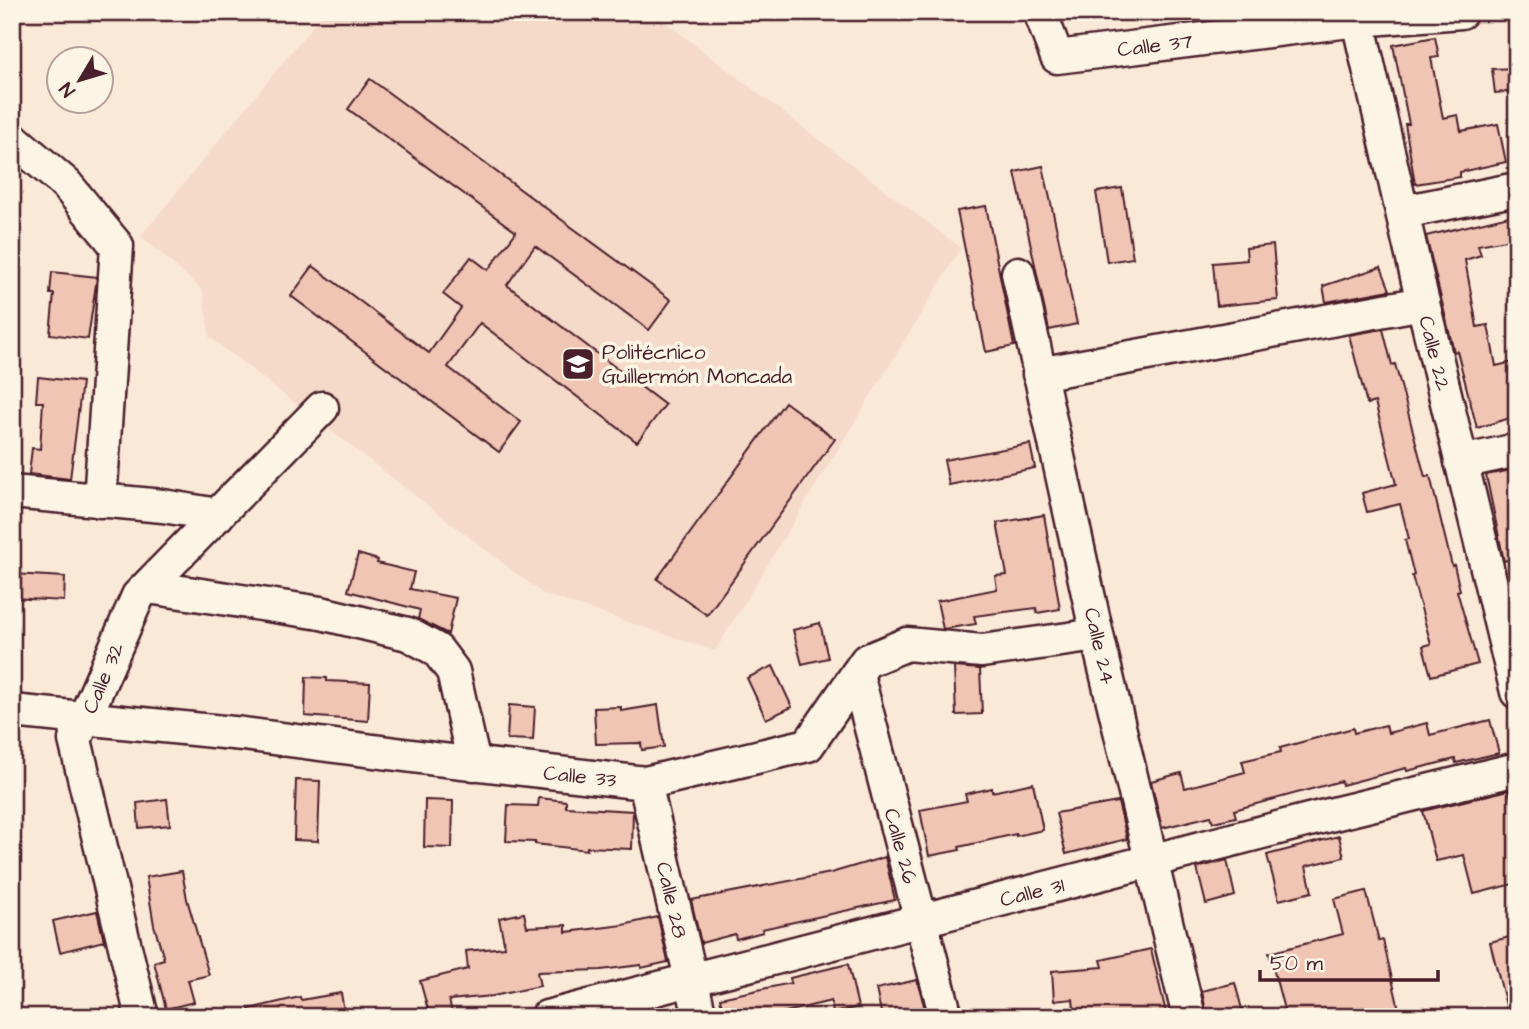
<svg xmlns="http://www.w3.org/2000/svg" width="1529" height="1029" viewBox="0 0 1529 1029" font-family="'Architects Daughter',sans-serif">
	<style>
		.built { fill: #f5daca }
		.building { fill: #f1c5b3; stroke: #4a1f2b; stroke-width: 2 }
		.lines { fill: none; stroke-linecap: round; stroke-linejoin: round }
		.minor-casing { stroke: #4a1f2b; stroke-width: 37 }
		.minor { stroke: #fcf5e5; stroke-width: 32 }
		.labels { text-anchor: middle; stroke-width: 7; stroke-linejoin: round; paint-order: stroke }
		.street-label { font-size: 21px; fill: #4a1f2b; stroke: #fcf5e5 }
		.poi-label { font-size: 21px; fill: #4a1f2b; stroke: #fcf5e5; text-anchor: start }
	</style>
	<rect width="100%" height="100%" fill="#fbe9d8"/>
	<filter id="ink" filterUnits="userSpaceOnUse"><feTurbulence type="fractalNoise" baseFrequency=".0143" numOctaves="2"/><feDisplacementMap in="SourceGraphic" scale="14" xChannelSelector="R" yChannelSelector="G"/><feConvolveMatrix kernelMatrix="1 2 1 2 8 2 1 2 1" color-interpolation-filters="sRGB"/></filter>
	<g filter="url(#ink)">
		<polygon class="built" points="324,12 652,12 961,248 715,651 543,594 209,337 203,291 141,236"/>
		<g class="building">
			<polygon points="1435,37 1439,57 1431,58 1443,118 1458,115 1461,131 1498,124 1506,162 1460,172 1460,177 1415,184 1405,124 1409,124 1393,45"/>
			<polygon points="1517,68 1517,91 1495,93 1492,69"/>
			<polygon points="370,79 671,300 649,330 535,246 507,285 665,405 637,442 480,323 448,367 521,422 499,452 291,296 313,266 429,353 461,308 443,294 471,257 488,270 516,232 348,109"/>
			<polygon points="1043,166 1077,324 1049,330 1015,172"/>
			<polygon points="1122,188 1133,258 1107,262 1096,192"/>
			<polygon points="986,206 1014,346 986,352 957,211"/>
			<polygon points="1517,214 1517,238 1478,245 1481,255 1465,260 1477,327 1488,325 1496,366 1517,361 1517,416 1477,428 1457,351 1454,352 1426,236"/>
			<polygon points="1273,245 1278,300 1217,306 1213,263 1247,260 1246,248"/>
			<polygon points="1381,267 1390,290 1326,302 1323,286"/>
			<polygon points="52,272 97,277 88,339 50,334 54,294 50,294"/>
			<polygon points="1383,329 1392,365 1395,364 1404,397 1425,477 1430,476 1452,566 1454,565 1460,590 1457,591 1478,664 1431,676 1423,646 1431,644 1412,576 1414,575 1405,540 1409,539 1400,504 1367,512 1362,493 1396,484 1375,402 1367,404 1349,335"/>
			<polygon points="38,377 82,382 70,479 29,474 32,448 40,449 43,402 36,402"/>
			<polygon points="785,402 835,439 707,615 657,579"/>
			<polygon points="1030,444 1035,468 949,485 944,460"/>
			<polygon points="1517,469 1517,557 1504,561 1486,475"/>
			<polygon points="1044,515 1060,609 1037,613 1036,608 974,616 976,624 943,629 937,601 997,589 995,576 1007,575 997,523"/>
			<polygon points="358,554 378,560 377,563 414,572 410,589 456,598 448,634 418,619 420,610 348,591"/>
			<polygon points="12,574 65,577 64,601 12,598"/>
			<polygon points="820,623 828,658 802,664 793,630"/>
			<polygon points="773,666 792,707 766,719 747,678"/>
			<polygon points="954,667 980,669 982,714 956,715"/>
			<polygon points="306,677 327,678 327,681 370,683 368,721 305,716"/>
			<polygon points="509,705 535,707 533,740 507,739"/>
			<polygon points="658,705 664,747 642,750 641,743 596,744 594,708 621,707 621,711"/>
			<polygon points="1490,720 1499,753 1456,763 1455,759 1407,771 1406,768 1342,785 1341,781 1234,810 1236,817 1213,822 1211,816 1162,828 1151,781 1181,773 1185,788 1245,772 1242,761 1281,752 1280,748 1353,728 1354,733 1386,725 1388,733 1427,723 1430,735"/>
			<polygon points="296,780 320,781 318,841 294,840"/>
			<polygon points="1033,783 1043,830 1016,836 1016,834 959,847 960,850 929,856 920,810 967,801 965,794 992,788 992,792"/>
			<polygon points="1509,790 1517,821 1517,883 1474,894 1464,855 1436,861 1423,811"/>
			<polygon points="539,798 566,801 566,807 633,811 632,849 587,847 587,850 535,844 535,842 506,841 508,805 538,806"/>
			<polygon points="167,799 170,825 139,828 137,803"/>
			<polygon points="425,800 453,801 452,848 424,847"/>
			<polygon points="1118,802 1127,839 1066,854 1056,813"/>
			<polygon points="1339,836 1344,857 1306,866 1312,892 1279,900 1267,855"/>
			<polygon points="885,857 895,900 762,929 763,932 736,939 735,934 701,943 691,900 831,873"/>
			<polygon points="1227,860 1235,896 1206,904 1197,868"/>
			<polygon points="182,871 187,899 209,975 188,980 194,1002 166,1009 154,962 164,959 154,925 146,877"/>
			<polygon points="1366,891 1379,941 1383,940 1399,1009 1370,1017 1286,1017 1269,953 1343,934 1334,899"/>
			<polygon points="97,911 104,941 60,952 53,921"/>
			<polygon points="524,913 527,927 566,925 566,932 623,925 658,917 668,962 641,968 641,965 601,970 537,972 540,986 493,996 449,1000 453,1017 430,1017 420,981 468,969 466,951 505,947 499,918"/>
			<polygon points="1517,935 1517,1017 1509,1017 1490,942"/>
			<polygon points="1151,949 1167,1017 1075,1017 1073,999 1054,1001 1052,971 1103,967 1101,960"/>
			<polygon points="848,964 858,1007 833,1013 831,1001 765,1017 724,1017 720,998 791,983 790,978"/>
			<polygon points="917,980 925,1009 882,1017 876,989"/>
			<polygon points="1235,983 1244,1017 1207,1017 1202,991"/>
			<polygon points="341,993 345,1017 250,1017 249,1009 300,997 301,1000"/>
		</g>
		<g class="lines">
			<defs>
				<g id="minor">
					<polyline points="1040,12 1057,57 1358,20 1461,12"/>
					<polyline points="1356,12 1423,303 1517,692"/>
					<polyline points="12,138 66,184 117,246 100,501"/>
					<polyline points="1403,212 1517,189"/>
					<polyline points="1018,273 1097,635 1189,1017"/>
					<polyline points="1039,374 1423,303"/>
					<polyline points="1461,462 1517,450"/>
					<polyline points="12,492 163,506 218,515"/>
					<polyline points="148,587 321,613 408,634 437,650 453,671 474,764"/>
					<polyline points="857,674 946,1017"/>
					<polyline points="12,711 243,734 435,759 645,783 808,745 866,661 907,644 982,651 1097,635"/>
					<polyline points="645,783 700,1017"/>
					<polyline points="142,1017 75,740 138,596 322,408"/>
					<polyline points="547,1017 1309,820 1517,769"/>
				</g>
			</defs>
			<use href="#minor" class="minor-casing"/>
			<use href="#minor" class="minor"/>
		</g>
	</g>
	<defs>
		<symbol id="school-square" viewBox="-11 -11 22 22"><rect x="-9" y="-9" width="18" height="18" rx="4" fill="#4a1f2b" stroke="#fcf5e5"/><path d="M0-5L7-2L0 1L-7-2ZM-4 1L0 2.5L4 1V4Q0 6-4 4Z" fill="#fff"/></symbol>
	</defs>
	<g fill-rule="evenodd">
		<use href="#school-square" x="559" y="345" width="38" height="38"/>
	</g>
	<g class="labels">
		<g class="street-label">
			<text transform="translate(1155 45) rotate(-7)" y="7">Calle 37</text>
			<text transform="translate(1435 353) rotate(76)" y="7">Calle 22</text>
			<text transform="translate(1100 646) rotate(77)" y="7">Calle 24</text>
			<text transform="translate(103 678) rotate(-67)" y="7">Calle 32</text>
			<text transform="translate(580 776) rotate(6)" y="7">Calle 33</text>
			<text transform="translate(901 846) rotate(75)" y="7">Calle 26</text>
			<text transform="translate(1032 892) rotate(-14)" y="7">Calle 31</text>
			<text transform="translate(672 900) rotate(77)" y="7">Calle 28</text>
		</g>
		<g class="poi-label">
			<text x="602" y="359">Politécnico<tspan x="602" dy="24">Guillermón Moncada</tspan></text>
		</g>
	</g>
	<rect width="1529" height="1029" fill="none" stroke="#fcf5e5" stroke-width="42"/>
	<rect x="21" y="21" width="1487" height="987" fill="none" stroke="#4a1f2b" stroke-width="2.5" filter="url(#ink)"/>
	<g transform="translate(80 80) rotate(232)"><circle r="33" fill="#fcf5e5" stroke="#b59f9b" stroke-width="2"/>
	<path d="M0-5L12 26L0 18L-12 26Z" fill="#4a1f2b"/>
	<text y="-10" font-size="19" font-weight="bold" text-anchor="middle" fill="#4a1f2b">N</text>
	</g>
	<path d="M1260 970v10h178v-10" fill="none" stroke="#4a1f2b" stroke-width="3.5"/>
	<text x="1270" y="970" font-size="21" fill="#4a1f2b" stroke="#fcf5e5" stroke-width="5" paint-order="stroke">50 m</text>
</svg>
